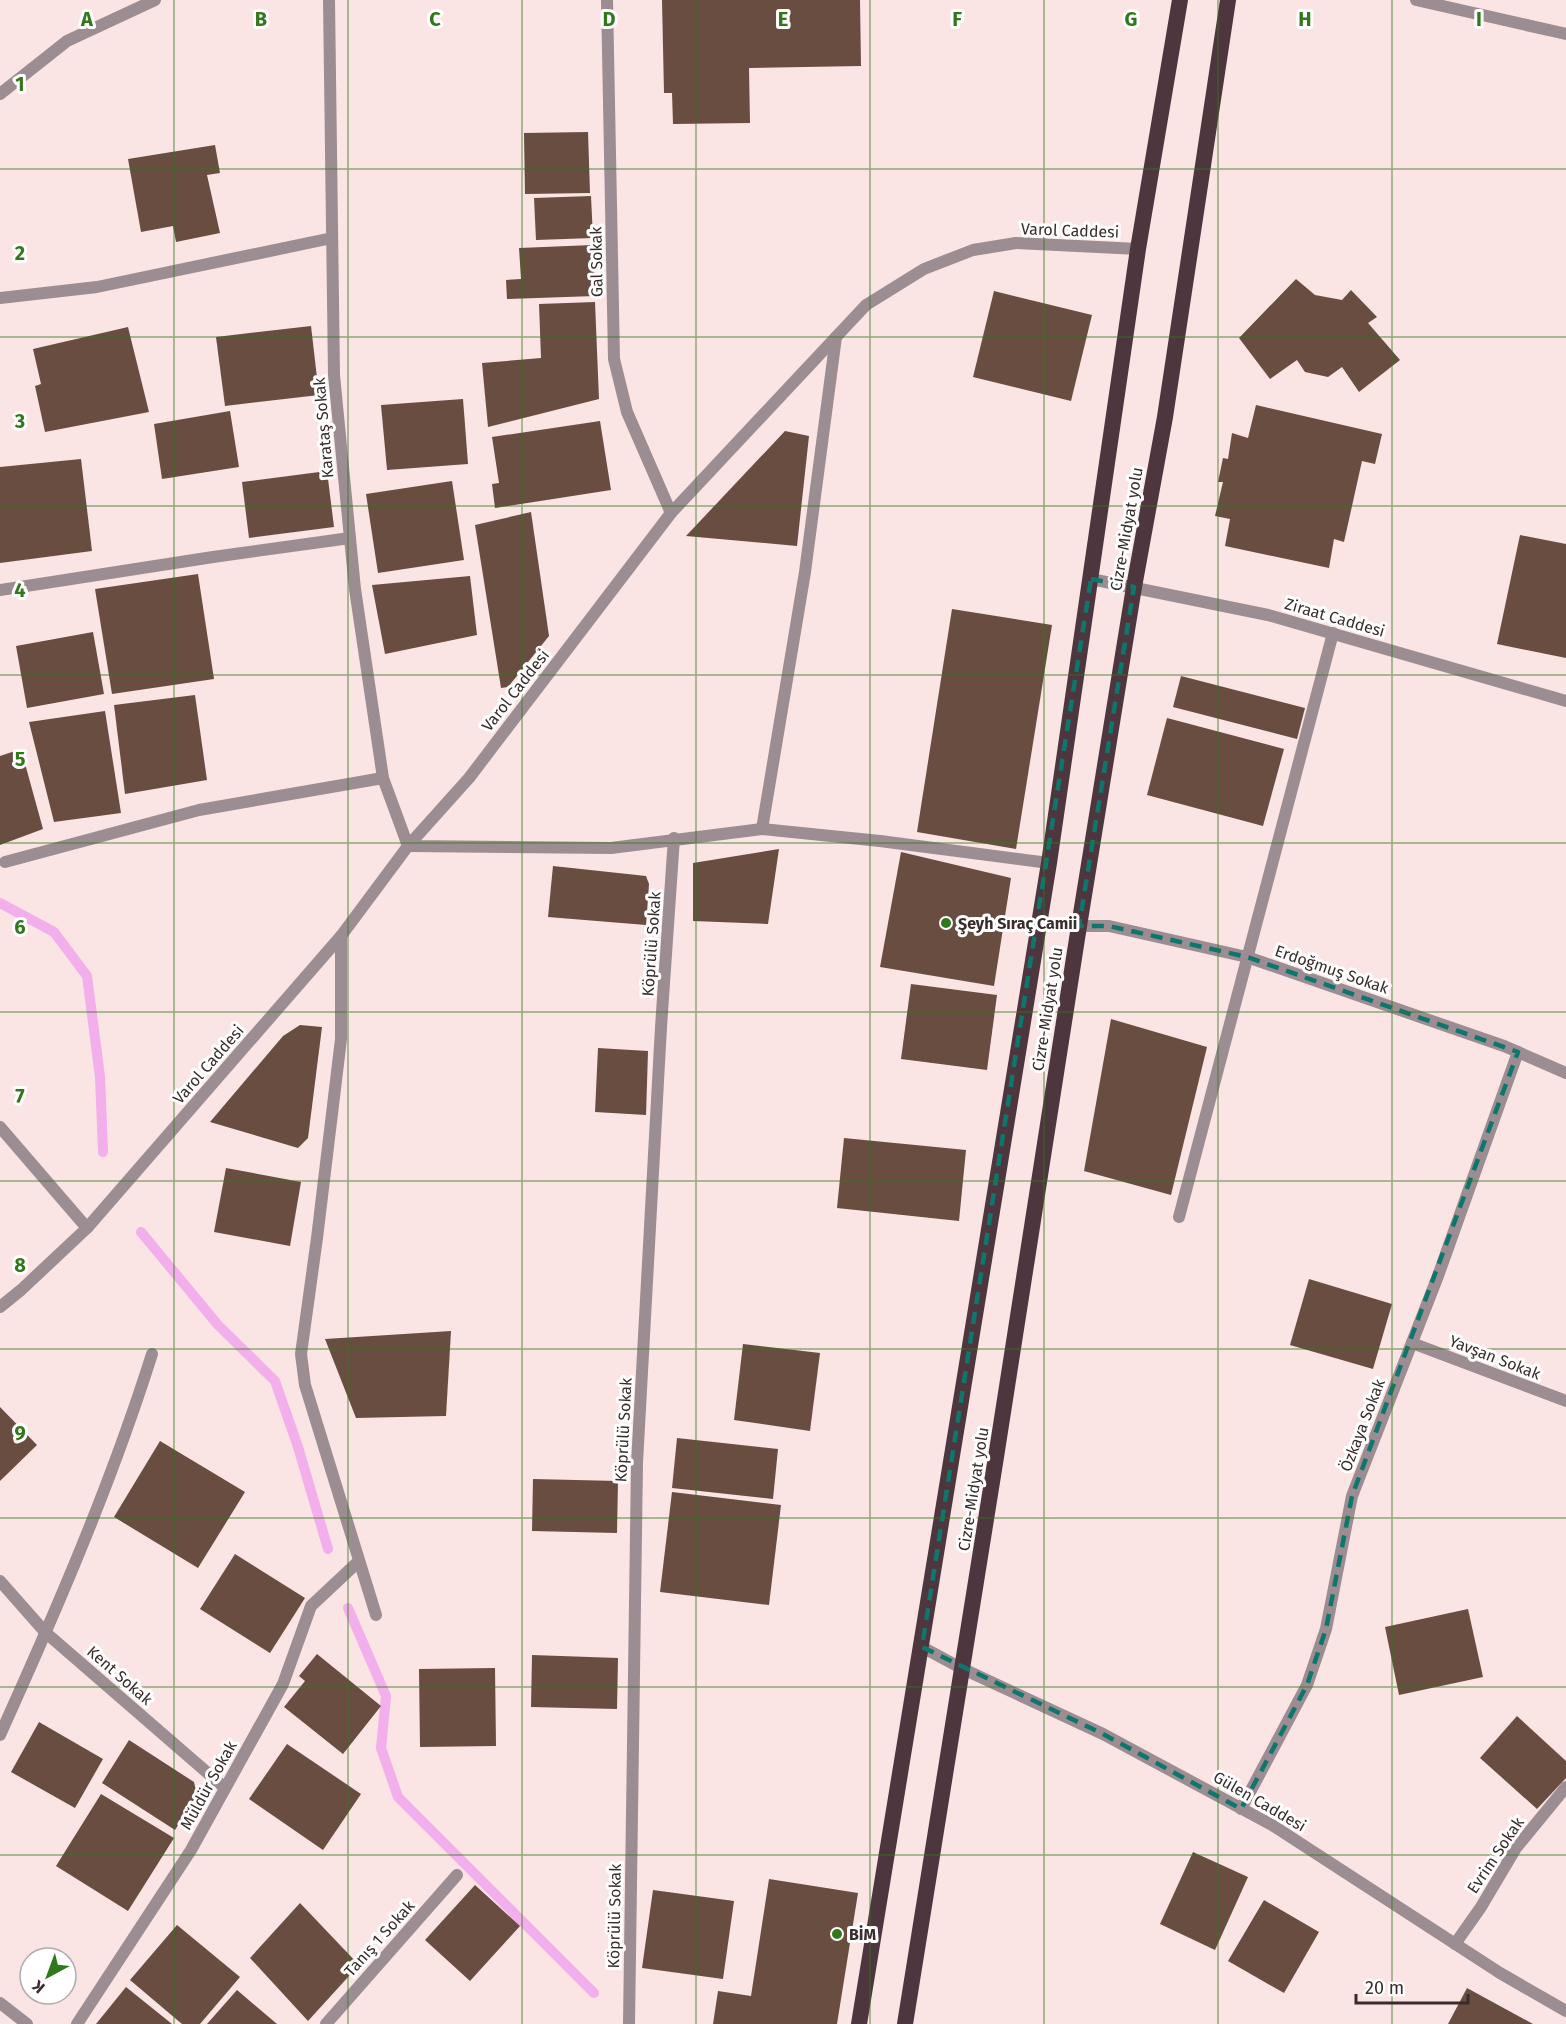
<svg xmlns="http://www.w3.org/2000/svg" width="1566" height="2024" viewBox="0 0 1566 2024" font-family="'Fira Sans',sans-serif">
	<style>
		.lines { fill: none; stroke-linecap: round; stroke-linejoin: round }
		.stream { stroke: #f3aeec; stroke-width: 10 }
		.building { fill: #694d41 }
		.minor { stroke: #9c8d92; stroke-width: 12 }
		.tertiary { stroke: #9c8d92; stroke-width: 12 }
		.trunk { stroke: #4e363f; stroke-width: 16 }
		.marked { fill: none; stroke: #0f766e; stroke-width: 4.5; stroke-dasharray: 12 8; stroke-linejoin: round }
		.grid { fill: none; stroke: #31781c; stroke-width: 1.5; stroke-opacity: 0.55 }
		.poi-dot { fill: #31781c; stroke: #fff; stroke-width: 2 }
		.labels { text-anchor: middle; stroke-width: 6; stroke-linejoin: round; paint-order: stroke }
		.street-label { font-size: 16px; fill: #3a2c2c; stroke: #fff }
		.poi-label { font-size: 16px; font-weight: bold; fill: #3a2c2c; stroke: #fff; text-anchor: start }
		.grid-label { font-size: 20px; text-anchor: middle; font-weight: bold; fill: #31781c; stroke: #fff; stroke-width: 6; stroke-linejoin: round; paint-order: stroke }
	</style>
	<rect width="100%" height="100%" fill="#fbe4e4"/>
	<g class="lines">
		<g class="stream">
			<polyline points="0,903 54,932 87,976 100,1077 103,1152"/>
			<polyline points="141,1232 218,1325 275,1381 298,1447 328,1549"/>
			<polyline points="348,1608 386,1696 381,1748 398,1797 594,1993"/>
		</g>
	</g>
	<g class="building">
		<polygon points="662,0 860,0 861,66 749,68 750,123 673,124 672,93 664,93"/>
		<polygon points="588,132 590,193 525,194 524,133"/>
		<polygon points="215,145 220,173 207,175 220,233 176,242 173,226 141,232 128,159"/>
		<polygon points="591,196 593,238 536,240 534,198"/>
		<polygon points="593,245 595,296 507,299 506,280 521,279 519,248"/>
		<polygon points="1296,279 1315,295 1342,300 1351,290 1377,317 1368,323 1400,360 1359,392 1342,367 1328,377 1305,372 1297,360 1270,379 1239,338"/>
		<polygon points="994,291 1092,315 1071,401 973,377"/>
		<polygon points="595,302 599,399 488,427 482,363 541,358 539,304"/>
		<polygon points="311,326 319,395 225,406 216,337"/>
		<polygon points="128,327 149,412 45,432 35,386 41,384 33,349"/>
		<polygon points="463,399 468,464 387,470 381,405"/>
		<polygon points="1256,405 1382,434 1375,464 1362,461 1344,542 1334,539 1329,568 1225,546 1230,519 1215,516 1223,482 1218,482 1223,458 1228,459 1232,433 1248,438"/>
		<polygon points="230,411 239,467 162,479 154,424"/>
		<polygon points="600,421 611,490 495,508 492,484 499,483 492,437"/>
		<polygon points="785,431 809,436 797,546 686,536"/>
		<polygon points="81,459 92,551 0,563 0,467"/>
		<polygon points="327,471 334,527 249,538 242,482"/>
		<polygon points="452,481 464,560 378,573 366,494"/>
		<polygon points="531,512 549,636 508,687 501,688 475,525"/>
		<polygon points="1520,535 1566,544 1566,658 1497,644"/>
		<polygon points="198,574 214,679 112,694 95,589"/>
		<polygon points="470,576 477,635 385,654 372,585"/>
		<polygon points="952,609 1052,625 1016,849 917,832"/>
		<polygon points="93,632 104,694 27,708 16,646"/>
		<polygon points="1181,676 1305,708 1297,739 1173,707"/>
		<polygon points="195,695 207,780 125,794 114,705"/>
		<polygon points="105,711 121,813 54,822 29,722"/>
		<polygon points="1167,718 1284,749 1263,826 1147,795"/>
		<polygon points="21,749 43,829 0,845 0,756"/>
		<polygon points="779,849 768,924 693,921 693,863"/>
		<polygon points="901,852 1011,878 994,986 880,967"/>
		<polygon points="553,866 646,876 649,884 646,925 548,917"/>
		<polygon points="911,984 997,995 987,1070 901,1059"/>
		<polygon points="1111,1019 1207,1047 1171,1195 1084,1171"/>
		<polygon points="300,1025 322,1027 308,1138 298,1148 210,1122 283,1036"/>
		<polygon points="598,1048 648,1051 646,1115 595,1112"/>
		<polygon points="844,1138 966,1150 959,1221 837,1208"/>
		<polygon points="226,1168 301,1182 290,1246 214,1232"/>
		<polygon points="1309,1279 1392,1304 1373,1369 1290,1345"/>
		<polygon points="451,1331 446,1416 356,1418 325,1339"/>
		<polygon points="743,1344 820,1353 810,1431 734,1420"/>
		<polygon points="0,1407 37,1445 0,1481"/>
		<polygon points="677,1438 778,1449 773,1499 672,1488"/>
		<polygon points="160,1441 245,1492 198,1568 114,1517"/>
		<polygon points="533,1479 618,1481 617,1533 532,1531"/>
		<polygon points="672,1492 781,1505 769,1605 660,1592"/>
		<polygon points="235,1554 305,1598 270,1653 200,1609"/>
		<polygon points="1468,1609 1483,1677 1399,1695 1385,1627"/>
		<polygon points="317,1654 381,1706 343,1754 284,1707 305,1681 299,1676"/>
		<polygon points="532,1655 618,1658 617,1709 531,1707"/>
		<polygon points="495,1668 496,1746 420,1747 419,1669"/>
		<polygon points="1517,1716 1566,1761 1566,1778 1537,1809 1480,1758"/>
		<polygon points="39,1722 103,1759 75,1808 11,1772"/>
		<polygon points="129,1740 194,1782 197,1796 175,1830 102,1783"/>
		<polygon points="287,1744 361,1794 323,1850 249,1799"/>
		<polygon points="101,1794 174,1838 128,1911 56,1866"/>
		<polygon points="1193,1852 1248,1877 1215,1950 1160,1924"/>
		<polygon points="769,1879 858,1893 837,2024 713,2024 718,1991 751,1996"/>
		<polygon points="475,1885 520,1926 470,1981 425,1940"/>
		<polygon points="653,1890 734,1901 723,1979 642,1968"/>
		<polygon points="1264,1900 1319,1932 1284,1993 1228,1961"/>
		<polygon points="300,1903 359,1965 308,2021 250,1958"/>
		<polygon points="177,1925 240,1977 200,2024 182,2024 130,1980"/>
		<polygon points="126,1987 172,2024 96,2024"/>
		<polygon points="1467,1988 1533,2024 1448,2024"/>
		<polygon points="237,1990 277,2024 207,2024"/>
	</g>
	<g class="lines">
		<g class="minor">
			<polyline points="329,0 334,375 355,589 383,778 408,846 611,848 762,829 880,841 1049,863"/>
			<polyline points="607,0 614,359 627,412 671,513"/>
			<polyline points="1416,0 1566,34"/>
			<polyline points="0,298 97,287 332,238"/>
			<polyline points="0,590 213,557 350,538"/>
			<polyline points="762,829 805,572 836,337"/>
			<polyline points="5,862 199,810 383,778"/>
			<polyline points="1079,926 1109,926 1247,957 1504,1046 1566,1073"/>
			<polyline points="341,936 341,1039 317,1238 301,1354 305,1385 376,1615"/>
			<polyline points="0,1127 87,1228"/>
			<polyline points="1179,1217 1333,633"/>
			<polyline points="1412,1343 1566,1401"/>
			<polyline points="0,1581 45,1632 225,1788"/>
			<path d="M0,1735C56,1611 111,1484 152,1354"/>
			<polyline points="1241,1809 1307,1685 1326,1629 1352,1496 1438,1276 1518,1052"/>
			<polyline points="1455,1944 1481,1907 1516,1848 1566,1787"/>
			<polyline points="0,2003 27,2024"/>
			<polyline points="77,2024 191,1850 283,1684 311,1606 359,1561"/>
			<polyline points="326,2024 457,1875"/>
			<polyline points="629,2024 637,1463 661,1027 674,838"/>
		</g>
		<g class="tertiary">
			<polyline points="0,94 67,41 155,0"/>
			<polyline points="1091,579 1268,615 1566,701"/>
			<polyline points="0,1307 21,1290 87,1228 341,936 408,846 469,778 671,513 866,305 924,269 973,250 1016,243 1138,249"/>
			<polyline points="922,1647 961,1668 1103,1734 1272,1825 1500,1973 1566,2011"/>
		</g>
		<g class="trunk">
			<polyline points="859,2024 1049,863 1138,249 1180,0"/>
			<polyline points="905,2024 996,1457 1079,926 1134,587 1165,417 1228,0"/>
		</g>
	</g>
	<path class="marked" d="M1091,579L1134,587L1079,926H1109L1247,957L1518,1052L1352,1496L1326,1629L1307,1685L1241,1809L1103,1734L922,1647Z"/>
	<path class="grid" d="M174,0V2024M348,0V2024M522,0V2024M696,0V2024M870,0V2024M1044,0V2024M1218,0V2024M1392,0V2024M0,169H1566M0,337H1566M0,506H1566M0,675H1566M0,843H1566M0,1012H1566M0,1181H1566M0,1349H1566M0,1518H1566M0,1687H1566M0,1855H1566"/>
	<g class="poi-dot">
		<circle cx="946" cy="923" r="6"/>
		<circle cx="837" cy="1934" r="6"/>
	</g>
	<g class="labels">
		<g class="street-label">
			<text transform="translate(1070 230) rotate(2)" y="6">Varol Caddesi</text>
			<text transform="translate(596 262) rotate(-91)" y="6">Gal Sokak</text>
			<text transform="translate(323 428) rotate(-95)" y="6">Karataş Sokak</text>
			<text transform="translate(1126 529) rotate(-80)" y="6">Cizre-Midyat yolu</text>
			<text transform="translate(1335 617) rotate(16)" y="6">Ziraat Caddesi</text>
			<text transform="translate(515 690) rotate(-52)" y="6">Varol Caddesi</text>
			<text transform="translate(651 944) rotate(-86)" y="6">Köprülü Sokak</text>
			<text transform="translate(1332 969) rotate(19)" y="6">Erdoğmuş Sokak</text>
			<text transform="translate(1047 1009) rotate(-81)" y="6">Cizre-Midyat yolu</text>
			<text transform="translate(208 1064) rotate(-49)" y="6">Varol Caddesi</text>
			<text transform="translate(1495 1357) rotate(21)" y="6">Yavşan Sokak</text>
			<text transform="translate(1362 1425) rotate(-69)" y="6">Özkaya Sokak</text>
			<text transform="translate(623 1430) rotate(-87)" y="6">Köprülü Sokak</text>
			<text transform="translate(973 1489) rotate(-81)" y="6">Cizre-Midyat yolu</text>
			<text transform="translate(120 1675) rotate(41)" y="6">Kent Sokak</text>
			<text transform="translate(208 1785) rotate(-61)" y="6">Müldür Sokak</text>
			<text transform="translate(1260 1801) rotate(30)" y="6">Gülen Caddesi</text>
			<text transform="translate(1495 1855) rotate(-56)" y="6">Evrim Sokak</text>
			<text transform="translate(614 1916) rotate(-89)" y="6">Köprülü Sokak</text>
			<text transform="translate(379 1938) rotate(-48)" y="6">Tanış 1 Sokak</text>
		</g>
		<g class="poi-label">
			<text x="958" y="929">Şeyh Sıraç Camii</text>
			<text x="849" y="1940">BİM</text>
		</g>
	</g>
	<g class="grid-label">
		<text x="87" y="26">A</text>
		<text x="261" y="26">B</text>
		<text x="435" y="26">C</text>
		<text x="609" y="26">D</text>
		<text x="783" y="26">E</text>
		<text x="957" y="26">F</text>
		<text x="1131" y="26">G</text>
		<text x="1305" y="26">H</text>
		<text x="1479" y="26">I</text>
		<text x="20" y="91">1</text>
		<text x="20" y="260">2</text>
		<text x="20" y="428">3</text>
		<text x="20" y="597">4</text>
		<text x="20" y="766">5</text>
		<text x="20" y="934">6</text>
		<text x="20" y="1103">7</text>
		<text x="20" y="1272">8</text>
		<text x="20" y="1440">9</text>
	</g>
	<g transform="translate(48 1976) rotate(221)"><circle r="28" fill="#ffffff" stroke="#b0abab" stroke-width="1.5"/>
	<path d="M0-4.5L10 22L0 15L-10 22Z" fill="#31781c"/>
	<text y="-9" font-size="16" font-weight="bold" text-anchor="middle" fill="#3a2c2c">K</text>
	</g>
	<path d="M1356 1994v9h112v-9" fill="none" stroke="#3a2c2c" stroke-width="3"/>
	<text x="1365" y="1994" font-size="18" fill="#3a2c2c" stroke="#ffffff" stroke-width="4.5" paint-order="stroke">20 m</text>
</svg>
